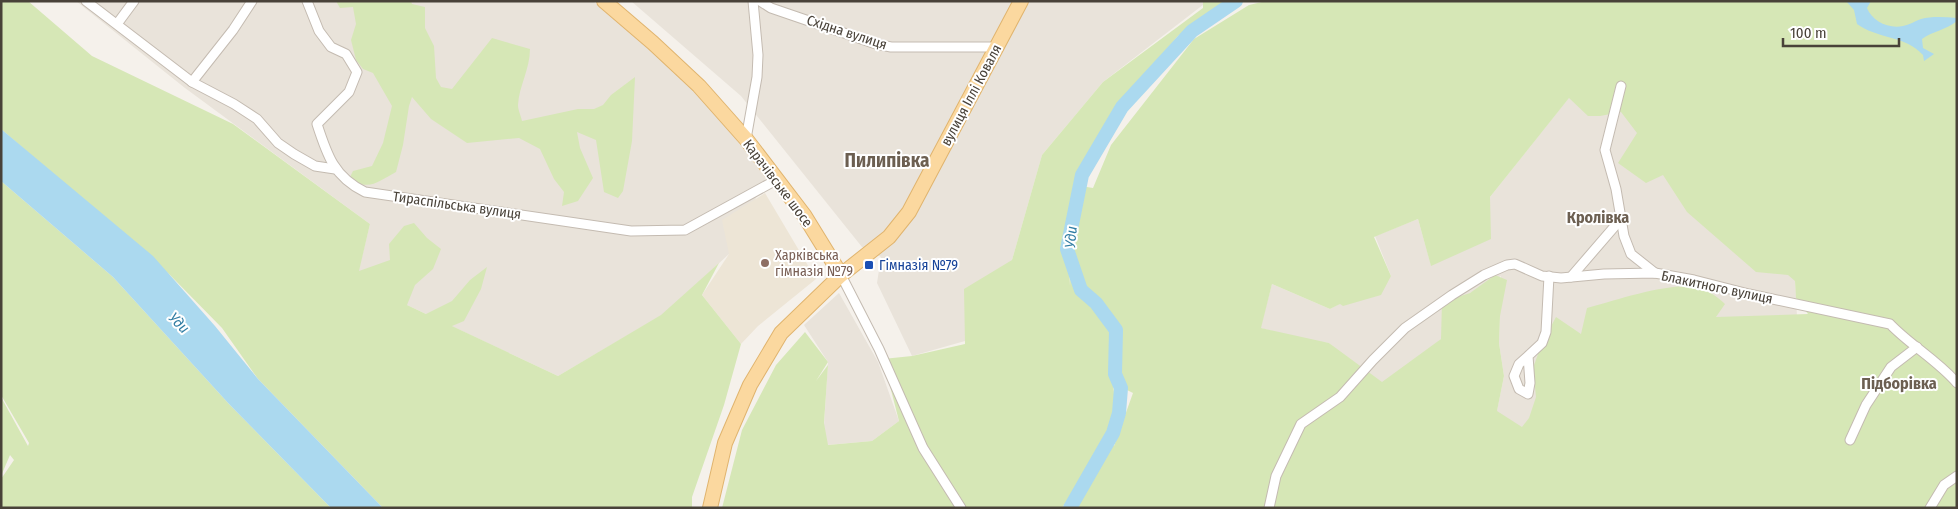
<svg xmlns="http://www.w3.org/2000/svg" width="1958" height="509" viewBox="0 0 1958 509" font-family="'Fira Sans Condensed',sans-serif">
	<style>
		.residential { fill: #e9e3da }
		.education { fill: #ede5d6 }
		.green { fill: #d6e7b6; fill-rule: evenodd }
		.water { fill: #abd9ef }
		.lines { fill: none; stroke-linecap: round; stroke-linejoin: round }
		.river { stroke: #abd9ef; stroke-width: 14 }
		.minor-casing { stroke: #c4bbb1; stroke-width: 11 }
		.primary-casing { stroke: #e0b46e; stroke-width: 16 }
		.minor { stroke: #fff; stroke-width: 9 }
		.primary { stroke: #fbd89f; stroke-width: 14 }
		.education-dot { fill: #8d6e63; stroke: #fff; stroke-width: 2 }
		.transit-dot { fill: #1a4fb4; stroke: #fff; stroke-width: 2 }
		.labels { text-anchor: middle; stroke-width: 4; stroke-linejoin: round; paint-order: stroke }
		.street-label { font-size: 14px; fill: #494239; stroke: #fff }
		.education-label { font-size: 14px; fill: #785e54; stroke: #fff; text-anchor: start }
		.transit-label { font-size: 14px; fill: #164399; stroke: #fff; text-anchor: start }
		.water-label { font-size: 15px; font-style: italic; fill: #317da3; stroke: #fff }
		.quarter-label { font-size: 16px; font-weight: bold; fill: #6c5f51; stroke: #fff }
		.district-label { font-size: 19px; font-weight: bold; fill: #6c5f51; stroke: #fff }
	</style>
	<rect width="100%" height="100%" fill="#f5f1eb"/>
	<g class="residential">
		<polygon points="76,1 593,1 676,70 767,175 729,254 664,314 558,376 356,281 370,224 185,88"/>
		<polygon points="631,1 1208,1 1103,82 1042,155 1012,260 965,341 912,356 877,283 881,257 862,247 741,96"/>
		<polygon points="1579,85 1643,85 1795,275 1797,317 1589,385 1523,438 1494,425 1504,376 1499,343 1501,276 1443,308 1454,328 1383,389 1329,343 1311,341 1260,328 1272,284 1330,309 1391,276 1375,236 1418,219 1431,265 1490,197"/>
		<polygon points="839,293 878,362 899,421 872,441 827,445 824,426 828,362 804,325"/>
	</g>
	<polygon class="education" points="765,193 816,279 758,326 741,344 702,295 729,254 722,220"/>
	<g class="green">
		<polygon points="1,1 28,1 92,56 233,124 370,224 359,271 390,260 389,244 404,226 414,223 427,238 441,249 433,269 415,285 407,305 426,314 452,301 470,280 487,267 481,289 464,321 452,326 558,376 661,315 719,263 702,295 741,344 724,405 692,497 692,508 383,508 258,379 222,328 170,275 1,129"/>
		<path d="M336,1H411L412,4L425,7V28L434,46L436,78L441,87L452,89L492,38L530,49C530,69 519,86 518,105C518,110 521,116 522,121L578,109H594L603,105L611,95L635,77L632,141L623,191L618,198L604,192L596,140L577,132L580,148L593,178L578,201L562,206L564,192L554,179L540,149L519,138L467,143L431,119L412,97L409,106L403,145L396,172C379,181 367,193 350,177L353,171L372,166L383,143L392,106L373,73L363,69L356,60L351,40L356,24L353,7L340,8Z"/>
		<path d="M1203,1H1227L1178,36L1127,94L1075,185L1093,188L1111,145L1194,39L1249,5L1266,1H1957V508H1072L1110,443L1114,446L1133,393L1113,383C1114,394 1116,406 1114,418C1106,451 1081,479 1062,508H722L742,430L776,365L805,332L828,362L816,381L828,365L824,423L828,445L872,441L899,421L883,359L912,356L965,344L964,289L1012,260L1042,155L1103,82L1203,8ZM1569,98L1588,116H1600L1621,112L1637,133L1618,163L1646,183L1663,175L1687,212L1756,272L1788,275L1795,281L1796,298L1808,314L1716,317L1725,304C1717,296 1703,287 1691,286C1657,286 1620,299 1587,308L1581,334L1556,317L1542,343L1533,368L1536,397L1529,418L1522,427L1497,411L1504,376L1499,343L1500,316L1507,280L1495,275L1470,293L1442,302L1441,339L1382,382L1329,343L1261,328L1272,284L1330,309L1340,304L1343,306L1381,295L1391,276L1374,237L1418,219L1431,266L1491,239L1490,197ZM1074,188L1070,286L1067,217ZM1100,318L1119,329L1113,381L1110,372L1112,344L1107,323Z"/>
		<polygon points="1,181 113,277 229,404 331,508 1,508 1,479 14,460 10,455 1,476 1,397 28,446 29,443 1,395"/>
	</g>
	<g class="water">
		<path d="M1846,1H1871L1867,8C1872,21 1888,29 1903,26C1909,25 1915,21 1921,19C1932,16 1945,17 1957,18V21C1946,30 1933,31 1922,39L1923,48L1934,54L1924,61L1923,55C1905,35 1877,39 1857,24L1854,10Z"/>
		<polygon points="1,129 153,256 215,326 258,379 383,508 331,508 229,404 113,277 1,181"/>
		<polygon points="1093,476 1075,508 1063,508 1082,478"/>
	</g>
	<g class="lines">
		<polyline class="river" points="1070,508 1113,433 1119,413 1121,388 1115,374 1116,330 1096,303 1081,290 1067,249 1082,175 1122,107 1192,31 1236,1"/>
		<defs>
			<g id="minor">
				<polyline points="86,1 192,82 234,104 257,119 278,143 294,154 315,166 335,169"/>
				<path d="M307,1L319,31L331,47L346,54L357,72L349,92L317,124C327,155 334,177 365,192L631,231L685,230L778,179"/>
				<polyline points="760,1 771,8 876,44 891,47 997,47"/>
				<polyline points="117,24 134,1"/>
				<polyline points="192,82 233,30 252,1"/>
				<polyline points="1621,86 1605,150 1616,189 1624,236 1631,254 1655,273"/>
				<polyline points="746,139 757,77 758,55 753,1"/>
				<polyline points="841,275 879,349 923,448 961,508"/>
				<polyline points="1571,277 1621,219"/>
				<polyline points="1528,356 1519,364 1514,376 1519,389 1528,394 1530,383 1528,356 1542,343 1546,332 1549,276"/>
				<polyline points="1850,440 1866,405 1891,367 1917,347"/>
				<path d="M1269,508L1276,476L1301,424L1340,397L1373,360L1405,328L1452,295L1484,275L1507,265L1515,264L1542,276L1561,278L1604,274L1655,273L1694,280L1749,294L1890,324C1910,345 1937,360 1957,383"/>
				<polyline points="1930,508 1944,485 1957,476"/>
			</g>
			<g id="primary">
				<polyline points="604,1 653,43 699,86 746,139 804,215 841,275"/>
				<polyline points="710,508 725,443 750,385 781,333 841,275 889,237 909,212 1021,1"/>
			</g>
		</defs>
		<use href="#minor" class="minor-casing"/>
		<use href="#primary" class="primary-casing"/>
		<use href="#minor" class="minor"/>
		<use href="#primary" class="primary"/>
	</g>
	<circle class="education-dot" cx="765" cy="263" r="5"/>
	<rect class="transit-dot" x="864" y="260" width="10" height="10" rx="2.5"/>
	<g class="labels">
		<g class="street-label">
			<text transform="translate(847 32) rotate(18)" y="5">Східна вулиця</text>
			<text transform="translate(971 95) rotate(-62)" y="5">вулиця Іллі Коваля</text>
			<text transform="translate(778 183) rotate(53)" y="5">Карачівське шосе</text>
			<text transform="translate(457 205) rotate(8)" y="5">Тираспільська вулиця</text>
			<text transform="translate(1717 287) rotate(12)" y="5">Блакитного вулиця</text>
		</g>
		<g class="education-label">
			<text x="775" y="260">Харківська<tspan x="775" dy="16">гімназія №79</tspan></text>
		</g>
		<g class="transit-label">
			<text x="879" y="270">Гімназія №79</text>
		</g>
		<g class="water-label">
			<text transform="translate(1071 237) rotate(-85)" y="5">Уди</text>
			<text transform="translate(179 323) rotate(46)" y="5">Уди</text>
		</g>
		<g class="quarter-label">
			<text x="1598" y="223">Кролівка</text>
			<text x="1899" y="389">Підборівка</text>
		</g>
		<g class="district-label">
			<text x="887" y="167">Пилипівка</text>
		</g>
	</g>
	<rect width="1958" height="509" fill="none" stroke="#494239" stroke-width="5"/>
	<path d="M1783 38v8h116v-8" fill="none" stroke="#494239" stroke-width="2.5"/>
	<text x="1790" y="38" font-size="15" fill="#494239" stroke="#ffffff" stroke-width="4" paint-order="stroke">100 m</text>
</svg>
